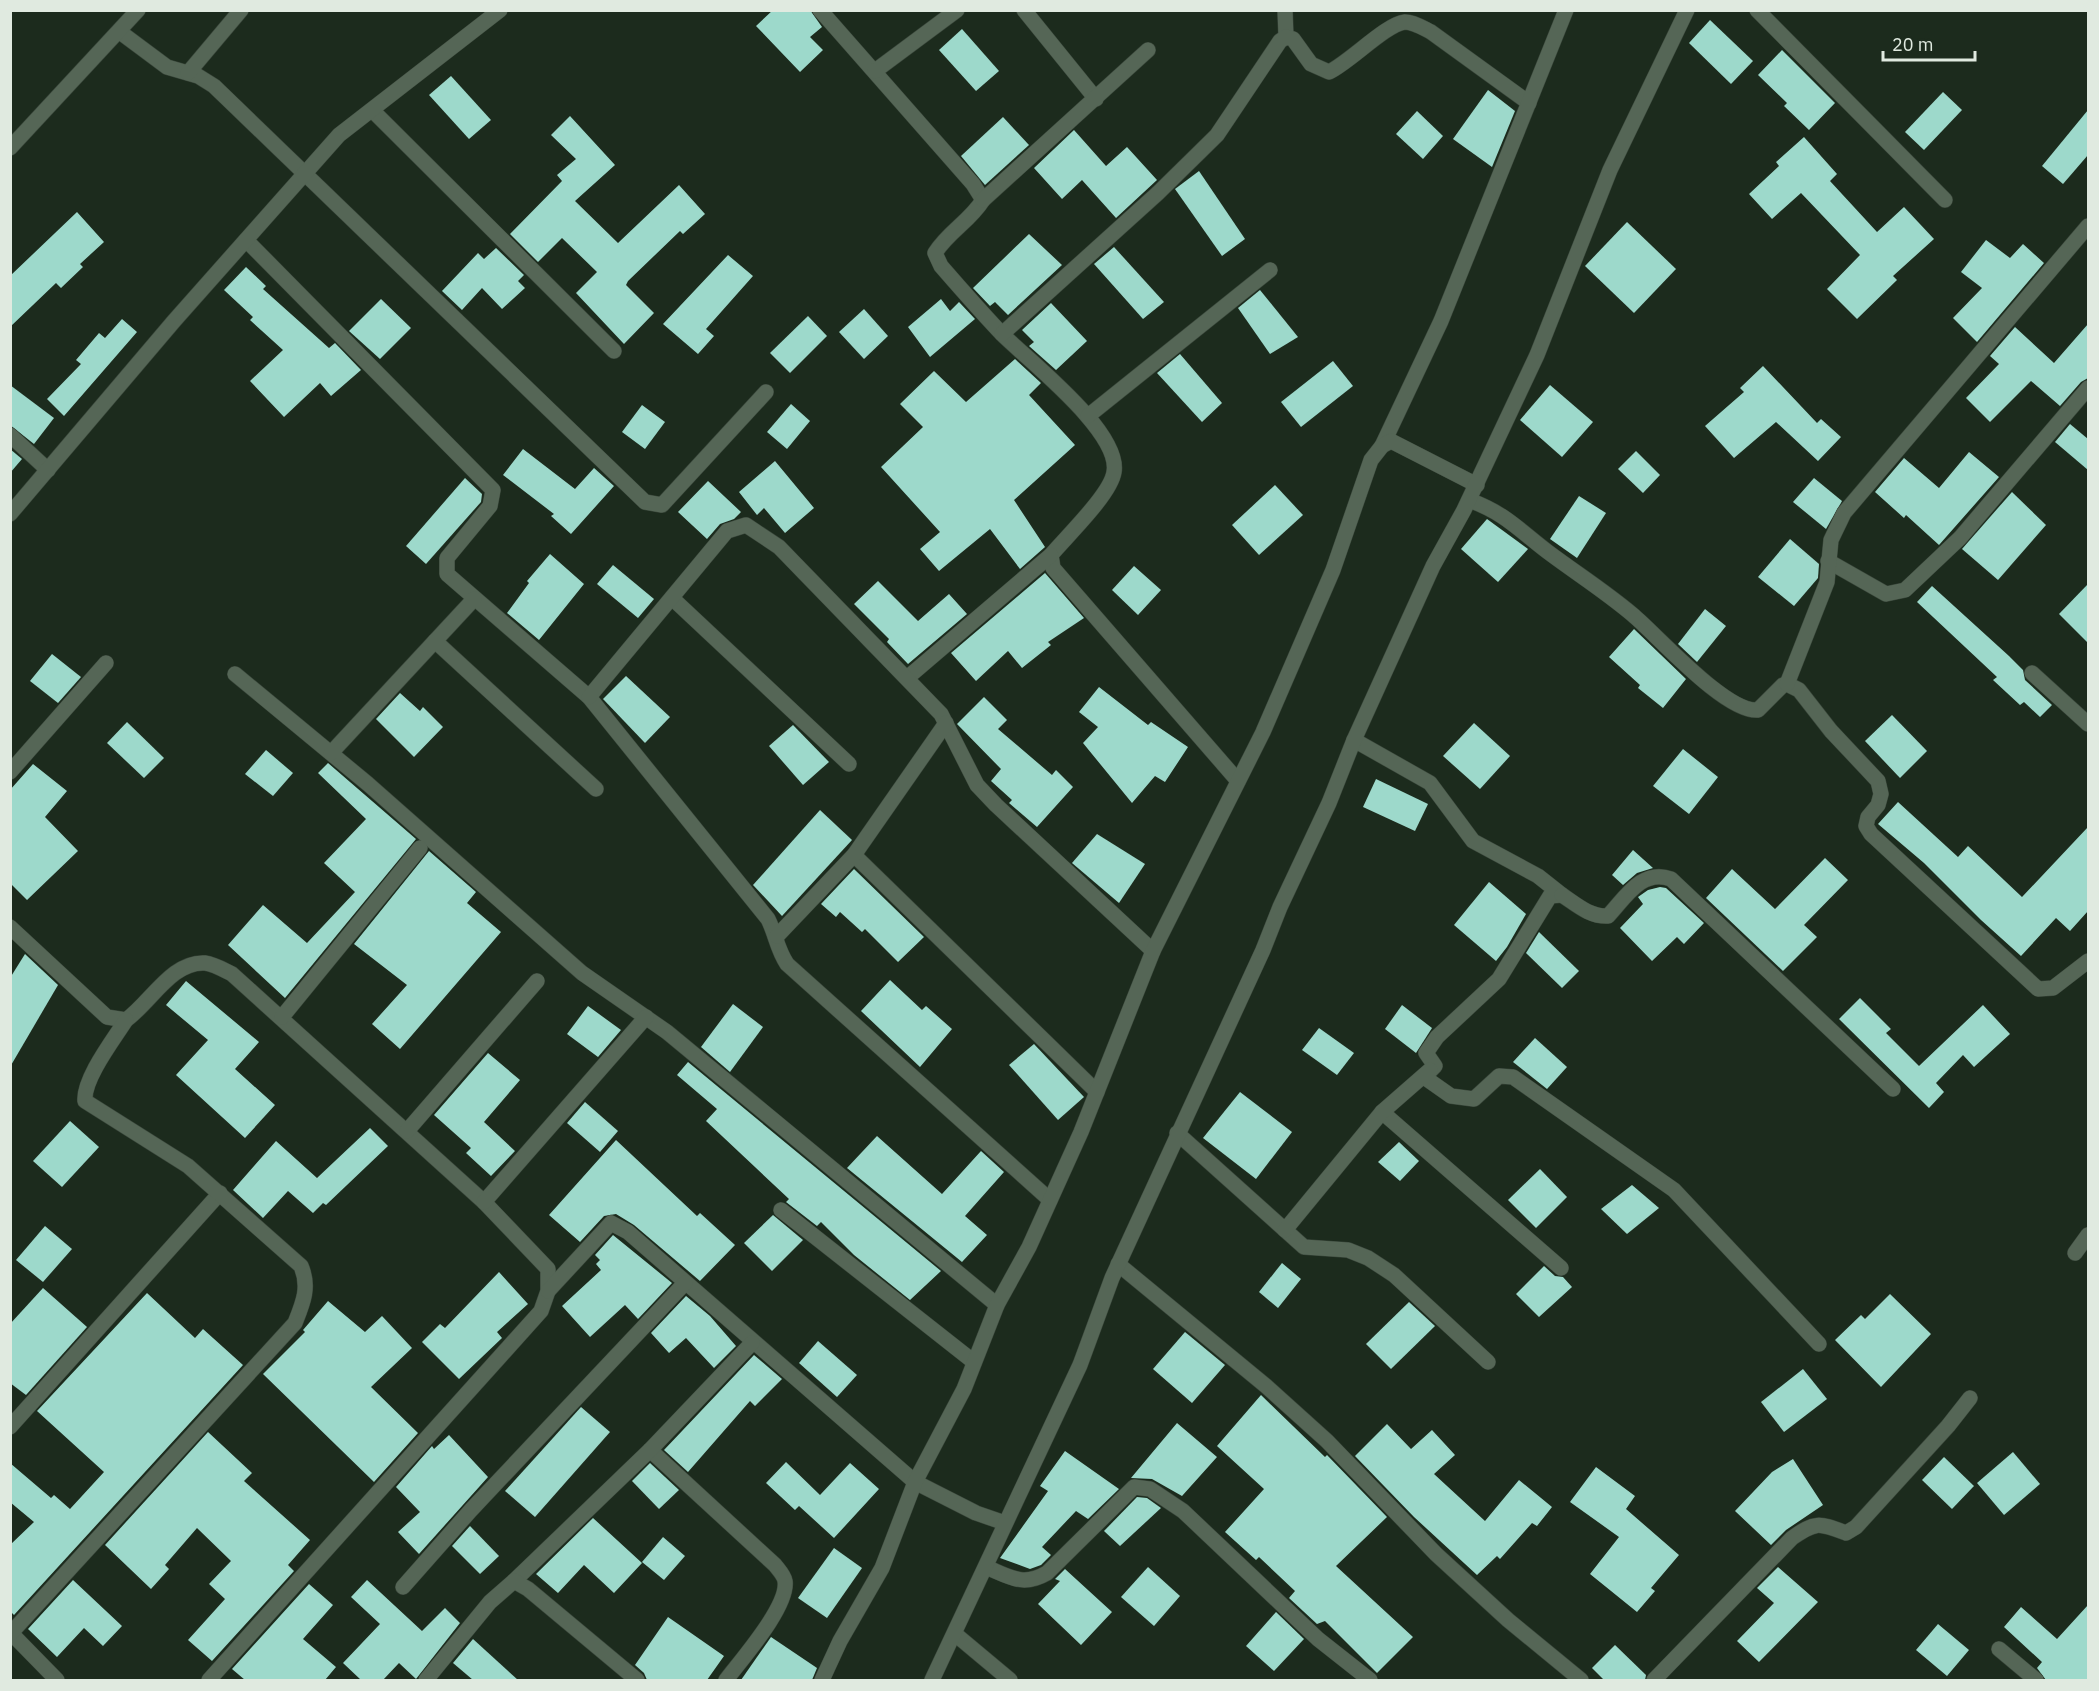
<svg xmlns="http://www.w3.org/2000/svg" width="2099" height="1691" viewBox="0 0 2099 1691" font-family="'IBM Plex Sans',sans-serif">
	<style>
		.building { fill: #9dd9cb }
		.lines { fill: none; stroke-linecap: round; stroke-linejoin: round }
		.street-casing { stroke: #3a473b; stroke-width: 16 }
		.street { stroke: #556656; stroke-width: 15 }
	</style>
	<rect width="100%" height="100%" fill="#1c2b1d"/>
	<g class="building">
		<polygon points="773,10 810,10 822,27 810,37 823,50 800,72 756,26"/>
		<polygon points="1710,20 1753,61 1731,84 1689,43"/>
		<polygon points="962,29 999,71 976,91 939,50"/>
		<polygon points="1782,50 1835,103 1809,130 1784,106 1787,103 1758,75"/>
		<polygon points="451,76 491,120 469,139 429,95"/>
		<polygon points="1488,90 1515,111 1492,167 1453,139"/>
		<polygon points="1943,92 1962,110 1924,150 1905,132"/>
		<polygon points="2088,110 2088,155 2063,184 2042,166"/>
		<polygon points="1417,111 1443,136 1423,159 1396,134"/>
		<polygon points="570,116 615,165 575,201 618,243 679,185 705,214 683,234 680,231 628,281 626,285 654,313 624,344 576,293 597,272 562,238 538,262 510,234 562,181 557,175 576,159 551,135"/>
		<polygon points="1003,117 1029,145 985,185 961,156"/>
		<polygon points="1074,130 1106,166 1127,147 1157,180 1116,218 1082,180 1062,199 1034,168"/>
		<polygon points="1804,137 1837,174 1830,181 1877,232 1904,207 1934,239 1893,276 1897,280 1857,319 1827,289 1860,255 1801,193 1772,219 1749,194 1779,166 1776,162"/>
		<polygon points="1199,171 1245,239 1222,256 1175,189"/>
		<polygon points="77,212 104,242 80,264 83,267 61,288 56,283 10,327 10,276"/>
		<polygon points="1627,222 1676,269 1634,313 1585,266"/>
		<polygon points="1029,234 1062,265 1008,315 995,302 990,306 973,288"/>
		<polygon points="1986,240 2010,258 2023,244 2044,263 1977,342 1953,318 1982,288 1961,272"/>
		<polygon points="1114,247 1164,302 1143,319 1094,264"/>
		<polygon points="496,248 524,275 518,281 525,288 502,309 482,288 462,310 442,291 478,253 484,259"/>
		<polygon points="728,255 753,276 706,329 714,336 698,354 663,324"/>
		<polygon points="246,267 266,286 263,289 329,348 335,343 361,370 331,396 320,383 284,417 250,381 283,350 250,320 253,317 224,290"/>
		<polygon points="1260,290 1298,337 1270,354 1238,308"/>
		<polygon points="381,299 411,328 380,359 349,331"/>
		<polygon points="941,299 950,311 959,302 975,319 930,357 908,327"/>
		<polygon points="1051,303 1087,341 1056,370 1029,346 1034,342 1022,330"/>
		<polygon points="864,309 888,336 864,359 839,332"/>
		<polygon points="808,316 827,336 790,373 770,353"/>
		<polygon points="122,319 137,332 64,416 47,399 81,364 76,360 99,333 105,338"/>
		<polygon points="2088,324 2088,378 2081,382 2060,406 2031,381 1990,422 1966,398 1999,364 1990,356 2015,327 2054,363"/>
		<polygon points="1180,354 1222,403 1202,422 1157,373"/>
		<polygon points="1015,359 1041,383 1029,395 1075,445 1014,500 1045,547 1020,569 990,529 939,571 920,549 940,532 881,467 923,427 900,404 934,371 966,402"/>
		<polygon points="1333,361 1353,386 1301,427 1281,402"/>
		<polygon points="1763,366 1817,423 1821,419 1841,437 1818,461 1776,422 1734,458 1705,426 1744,392 1740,388"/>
		<polygon points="10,385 54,418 34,444 10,425"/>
		<polygon points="1550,385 1593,422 1562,457 1520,420"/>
		<polygon points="791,404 810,421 787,449 767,432"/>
		<polygon points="642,405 665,422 645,449 622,432"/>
		<polygon points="2070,424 2088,439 2088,470 2055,442"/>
		<polygon points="10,449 22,459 10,473"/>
		<polygon points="523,449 575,489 594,468 614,486 571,534 551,516 554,514 503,475"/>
		<polygon points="1636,451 1660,475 1643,493 1618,469"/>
		<polygon points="1969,452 1999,477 1939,545 1906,515 1904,518 1875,492 1904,458 1939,488"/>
		<polygon points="775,461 814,508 785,533 764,508 757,515 739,492"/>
		<polygon points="465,478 482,494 481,502 426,564 406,546"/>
		<polygon points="1814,478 1842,501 1826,529 1793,502"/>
		<polygon points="708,481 741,512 734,519 720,524 707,539 678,512"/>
		<polygon points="1275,485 1303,515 1259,555 1232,525"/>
		<polygon points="2012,492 2046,525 1998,580 1962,549"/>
		<polygon points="1579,496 1606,513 1577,558 1550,539"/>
		<polygon points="1487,519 1528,549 1498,582 1461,549"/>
		<polygon points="1790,539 1819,564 1818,578 1794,606 1758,577"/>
		<polygon points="550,554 584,584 539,640 507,613 529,583 527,581"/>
		<polygon points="613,565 654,599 638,618 597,584"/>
		<polygon points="1134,566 1161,590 1138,615 1112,590"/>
		<polygon points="1045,573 1084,618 1048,642 1051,645 1022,668 1008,651 976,681 951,653"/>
		<polygon points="878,581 918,621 949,594 967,614 908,664 887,642 889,639 854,604"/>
		<polygon points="2088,584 2088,643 2059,614"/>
		<polygon points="1932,586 2009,656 2023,670 2025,680 2052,705 2040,717 2024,702 2020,705 1993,680 1997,677 1917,602"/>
		<polygon points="1705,609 1726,626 1697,662 1678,644"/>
		<polygon points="1634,629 1686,679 1663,708 1638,688 1640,685 1609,657"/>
		<polygon points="52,654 81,677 58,703 30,681"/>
		<polygon points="626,676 670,717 645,743 603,699"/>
		<polygon points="1099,687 1148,725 1151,722 1188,747 1165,782 1155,776 1132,803 1083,743 1098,727 1079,712"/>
		<polygon points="400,693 420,711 423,707 443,727 414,757 376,719"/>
		<polygon points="984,697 1007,720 998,729 1052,775 1056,770 1073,787 1037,827 1009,803 1012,800 991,781 1001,769 957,724"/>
		<polygon points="1892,715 1927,751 1900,778 1865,741"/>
		<polygon points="127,722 164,758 144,778 107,743"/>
		<polygon points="1474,723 1510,756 1480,789 1443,756"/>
		<polygon points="793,725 829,762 803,785 769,746"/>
		<polygon points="1683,749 1718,777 1689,814 1653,786"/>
		<polygon points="266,750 293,773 273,796 245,774"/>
		<polygon points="328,763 416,839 285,998 228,945 263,905 307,943 355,892 324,863 366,819 318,773"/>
		<polygon points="33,764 67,791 45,817 78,851 27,900 10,883 10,790"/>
		<polygon points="1376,779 1428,804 1415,831 1363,807"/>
		<polygon points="1898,802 1958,857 1968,846 2022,897 2088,827 2088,911 2070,931 2056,918 2021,956 1981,920 1924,863 1878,824"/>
		<polygon points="820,810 852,840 782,916 753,885"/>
		<polygon points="1097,834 1145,864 1119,903 1072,863"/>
		<polygon points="1633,850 1653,868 1637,873 1623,885 1612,875"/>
		<polygon points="429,851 476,892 467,903 501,932 400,1049 372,1024 407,985 354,944"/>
		<polygon points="1825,858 1848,880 1804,925 1817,937 1783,971 1706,898 1732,869 1775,909"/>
		<polygon points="854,869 924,937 898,962 865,929 862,932 840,912 836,917 821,904"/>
		<polygon points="1489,882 1526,914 1507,947 1496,961 1454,925"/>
		<polygon points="1660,887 1666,888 1704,923 1684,944 1677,937 1652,961 1620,928 1643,904 1638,897 1648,890"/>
		<polygon points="1539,932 1579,971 1562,988 1526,953"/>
		<polygon points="25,954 58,985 10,1067 10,978"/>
		<polygon points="890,980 922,1010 926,1006 952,1029 920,1067 861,1011"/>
		<polygon points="186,981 259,1042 235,1069 275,1105 245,1138 176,1075 208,1040 166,1005"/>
		<polygon points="1860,998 1891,1029 1886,1033 1919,1066 1983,1005 2010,1034 1974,1067 1963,1055 1936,1083 1944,1092 1929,1108 1839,1019"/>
		<polygon points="733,1004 763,1027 730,1072 701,1047"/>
		<polygon points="1402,1005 1432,1028 1416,1053 1385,1029"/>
		<polygon points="588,1006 621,1030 598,1057 567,1034"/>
		<polygon points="1319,1028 1354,1053 1337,1075 1302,1050"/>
		<polygon points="1535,1038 1567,1067 1547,1089 1513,1062"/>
		<polygon points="1034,1044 1084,1097 1058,1120 1009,1065"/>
		<polygon points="488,1053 520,1080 484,1122 515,1151 491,1176 466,1153 471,1148 434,1115"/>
		<polygon points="688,1062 941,1271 910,1300 854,1255 821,1222 817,1226 786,1202 789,1199 706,1121 717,1109 677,1075"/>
		<polygon points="1240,1092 1292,1132 1256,1179 1203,1138"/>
		<polygon points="585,1102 618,1131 600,1152 567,1123"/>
		<polygon points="70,1121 99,1147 62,1187 33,1161"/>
		<polygon points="370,1128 388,1146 326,1205 323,1203 313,1213 288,1191 263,1218 233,1190 276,1141 317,1178"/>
		<polygon points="877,1136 942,1194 981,1151 1004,1172 965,1216 987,1235 962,1262 847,1168"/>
		<polygon points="616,1140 697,1216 700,1213 735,1245 700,1281 634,1225 616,1214 604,1216 580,1242 549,1215"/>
		<polygon points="1399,1142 1419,1161 1400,1181 1378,1162"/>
		<polygon points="1540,1169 1567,1197 1536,1228 1508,1200"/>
		<polygon points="1632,1185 1659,1208 1627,1234 1601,1209"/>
		<polygon points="773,1215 803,1240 772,1271 744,1243"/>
		<polygon points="45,1226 72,1249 43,1282 16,1260"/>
		<polygon points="613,1235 672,1283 638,1319 625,1305 590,1337 562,1306 601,1270 596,1264 600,1260 595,1255"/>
		<polygon points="1282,1263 1301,1279 1278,1308 1259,1292"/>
		<polygon points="1544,1266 1555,1276 1563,1277 1572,1287 1539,1317 1516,1294"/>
		<polygon points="499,1272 528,1304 497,1332 502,1338 459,1379 422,1342 440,1324 445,1328"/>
		<polygon points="43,1288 87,1327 26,1395 10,1383 10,1324"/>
		<polygon points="147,1293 195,1338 203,1329 243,1365 14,1615 10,1611 10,1545 34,1522 10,1502 10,1463 51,1498 54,1495 70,1509 104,1472 37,1411"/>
		<polygon points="1890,1294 1931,1334 1881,1387 1835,1340 1861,1315 1865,1319"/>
		<polygon points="686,1296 710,1316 736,1346 714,1368 686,1338 669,1353 651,1333"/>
		<polygon points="328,1301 365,1332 382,1316 412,1348 371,1387 418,1433 374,1482 263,1374 305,1332 303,1330"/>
		<polygon points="1409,1302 1435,1326 1391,1369 1366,1344"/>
		<polygon points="1185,1332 1225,1365 1192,1403 1153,1369"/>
		<polygon points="818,1341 857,1375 837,1397 799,1363"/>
		<polygon points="754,1355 782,1379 755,1406 750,1401 688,1472 664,1450"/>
		<polygon points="1803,1369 1827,1399 1784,1432 1761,1402"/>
		<polygon points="1261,1395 1325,1457 1327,1455 1387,1517 1336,1566 1413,1637 1377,1673 1325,1621 1317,1624 1289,1598 1295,1591 1259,1557 1256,1560 1225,1532 1264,1489 1217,1446"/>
		<polygon points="581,1407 610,1432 535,1517 505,1491"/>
		<polygon points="1177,1423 1217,1457 1182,1496 1152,1479 1131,1478"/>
		<polygon points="1387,1424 1411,1449 1432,1430 1455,1455 1434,1474 1485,1521 1519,1480 1552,1507 1537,1526 1532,1523 1500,1559 1497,1556 1477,1575 1414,1517 1355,1456"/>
		<polygon points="208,1432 252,1473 244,1481 310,1540 288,1565 294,1571 212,1661 188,1640 225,1599 209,1584 231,1561 197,1528 165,1565 169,1569 151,1589 105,1545"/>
		<polygon points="449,1435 488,1477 419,1554 398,1532 420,1512 396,1487 432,1446 434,1449"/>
		<polygon points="1065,1451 1119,1489 1088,1519 1076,1511 1042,1547 1051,1555 1041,1565 1030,1569 1000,1558 1048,1491 1040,1486"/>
		<polygon points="2013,1452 2040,1484 2004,1515 1977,1483"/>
		<polygon points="1944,1457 1974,1486 1952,1509 1922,1480"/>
		<polygon points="1793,1459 1823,1505 1786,1530 1771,1545 1735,1511 1772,1472"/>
		<polygon points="786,1462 820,1495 850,1463 879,1489 834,1538 799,1506 795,1510 766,1483"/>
		<polygon points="650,1463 679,1490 659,1509 632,1481"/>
		<polygon points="1596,1467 1635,1496 1626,1509 1679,1555 1651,1588 1655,1591 1637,1612 1590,1574 1619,1537 1570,1502"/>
		<polygon points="1137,1497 1147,1498 1161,1508 1120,1546 1104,1531"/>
		<polygon points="593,1518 642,1563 614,1593 584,1565 558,1593 536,1574"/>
		<polygon points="470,1526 499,1556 480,1574 452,1546"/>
		<polygon points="663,1537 685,1556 664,1580 642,1562"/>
		<polygon points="834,1548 862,1568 827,1618 798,1598"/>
		<polygon points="1148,1567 1180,1596 1154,1626 1121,1597"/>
		<polygon points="1778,1567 1818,1602 1759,1662 1737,1641 1774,1603 1757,1588"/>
		<polygon points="1065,1569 1112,1612 1081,1645 1038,1604 1060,1581 1055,1579"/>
		<polygon points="73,1580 122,1626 103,1646 84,1628 57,1657 28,1629"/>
		<polygon points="367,1580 422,1631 445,1608 460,1623 416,1679 399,1663 383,1680 361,1680 343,1663 380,1624 351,1597"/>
		<polygon points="309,1584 333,1605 303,1639 336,1667 325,1680 245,1680 232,1669"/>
		<polygon points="2088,1605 2088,1680 2046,1680 2037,1668 2042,1662 2004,1627 2021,1607 2057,1639"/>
		<polygon points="1276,1612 1304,1639 1274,1671 1246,1646"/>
		<polygon points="668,1617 724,1656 707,1680 647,1680 644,1673 635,1665"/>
		<polygon points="1938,1624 1969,1650 1947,1676 1916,1650"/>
		<polygon points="771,1637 817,1668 812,1680 741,1680"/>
		<polygon points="473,1639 518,1680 473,1680 453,1663"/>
		<polygon points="1615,1645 1646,1675 1645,1680 1604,1680 1592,1668"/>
	</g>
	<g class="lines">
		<defs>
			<g id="street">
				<path d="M820,10L973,184L983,200C970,221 948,232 935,253L941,266C961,289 981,312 1002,334C1030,362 1121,432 1114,472C1111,494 1066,537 1051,555L1053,568L1238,781"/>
				<polyline points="1024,10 1096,99"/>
				<polyline points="1285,10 1286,37"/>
				<polyline points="1757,10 1945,200"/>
				<polyline points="120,32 167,67 198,76 214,86 645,502 662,505 766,392"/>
				<polyline points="875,71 957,10"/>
				<polyline points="188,73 241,10"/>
				<polyline points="372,110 614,351"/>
				<polyline points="10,148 138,10"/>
				<polyline points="983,200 1148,50"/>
				<path d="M246,240L493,490L490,506L447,558V574L589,697L768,919C776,935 777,949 787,964L1050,1200"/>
				<path d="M1002,334L1158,193L1217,135L1280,41L1286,37L1293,39L1311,64L1329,72C1350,62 1386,24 1405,22C1414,22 1423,28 1431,32L1529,103"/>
				<polyline points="1088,416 1270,270"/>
				<polyline points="10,435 48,470"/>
				<polyline points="1382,446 1441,321 1566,10"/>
				<path d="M1469,500C1505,513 1519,530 1548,552C1576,573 1606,592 1633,615C1658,636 1726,713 1758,710L1783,685L1787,684L1799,690L1831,731L1878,781L1881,794L1878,805L1868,817L1866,826L1871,834L2038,989L2053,988L2088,961"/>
				<polyline points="10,514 174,321 339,135 500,10"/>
				<polyline points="1828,561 1886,594 1905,590 1960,538 2088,388"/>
				<polyline points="672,598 849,764"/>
				<polyline points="435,641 596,789"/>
				<polyline points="2032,673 2088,724"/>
				<polyline points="235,674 368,784 582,973 667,1032 997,1305"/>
				<polyline points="907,678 1051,555"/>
				<polyline points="1787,684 1827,582 1831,540 1844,513 2088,226"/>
				<polyline points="589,697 727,531 746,525 779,547 941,714 977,785 996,805 1153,951"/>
				<polyline points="1354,740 1430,783 1473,841 1538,876 1562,895 1550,896 1499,979 1437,1037 1426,1053 1435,1066 1424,1077 1451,1096 1474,1099 1499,1076 1513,1077 1674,1190 1819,1344"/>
				<polyline points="331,753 474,599"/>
				<polyline points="10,772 106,663"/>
				<polyline points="854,855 1097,1092"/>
				<path d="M1562,895C1577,905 1590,917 1608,916C1625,898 1642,868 1671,879L1893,1089"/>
				<path d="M10,927L107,1017L126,1020C151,1002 172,961 205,963C214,964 224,970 232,974L484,1202L548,1269V1291L541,1311L209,1680"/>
				<polyline points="777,936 854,855 946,723"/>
				<polyline points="282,1017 420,848"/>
				<polyline points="1382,1112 1561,1268"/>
				<polyline points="407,1131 537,981"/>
				<polyline points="1177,1133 1304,1247 1348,1250 1368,1258 1394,1275 1488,1362"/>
				<polyline points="484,1202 646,1017"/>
				<polyline points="781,1210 974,1362"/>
				<polyline points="1285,1230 1382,1112 1430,1070"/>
				<polyline points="2075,1253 2088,1235"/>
				<polyline points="1118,1264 1266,1386 1327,1441 1436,1554 1508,1620 1581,1680"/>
				<polyline points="548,1291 611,1223 628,1232 915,1482 976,1513 1005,1523"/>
				<polyline points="10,1427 220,1193"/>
				<path d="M650,1450L775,1565C778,1569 784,1575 785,1581C789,1606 741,1660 726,1680"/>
				<path d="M986,1567C1010,1577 1023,1587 1047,1573L1134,1487L1150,1489L1183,1511L1318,1639L1370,1680"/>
				<polyline points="514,1581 650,1450 752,1343"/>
				<polyline points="403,1587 471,1510 685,1283"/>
				<polyline points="10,1632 57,1680"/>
				<path d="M11,1633L295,1323C303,1303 310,1287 301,1266L188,1166L85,1101C83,1079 114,1039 126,1020"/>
				<polyline points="955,1634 1010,1680"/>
				<polyline points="1999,1649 2036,1680"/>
				<polyline points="426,1680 490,1602 514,1581 528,1589 637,1680"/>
				<polyline points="822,1680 840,1641 882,1568 915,1482 964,1389 997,1305 1029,1247 1081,1132 1153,951 1263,732 1333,570 1371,460 1382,446 1391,441 1477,485"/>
				<polyline points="932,1680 1080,1365 1112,1278 1263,950 1280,907 1329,803 1354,740 1433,566 1464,510 1537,355 1610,170 1687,10"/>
				<path d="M1654,1680L1792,1538C1816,1521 1819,1523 1846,1533L1856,1527L1948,1426L1970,1398"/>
			</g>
		</defs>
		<use href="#street" class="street-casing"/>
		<use href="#street" class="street"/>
	</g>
	<rect width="2099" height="1691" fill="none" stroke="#e0eae0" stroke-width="24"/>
	<path d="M1883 51v9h92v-9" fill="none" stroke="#e0eae0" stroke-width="3"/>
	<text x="1892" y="51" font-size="18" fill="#e0eae0" stroke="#1c2b1d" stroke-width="4.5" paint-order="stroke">20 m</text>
</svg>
